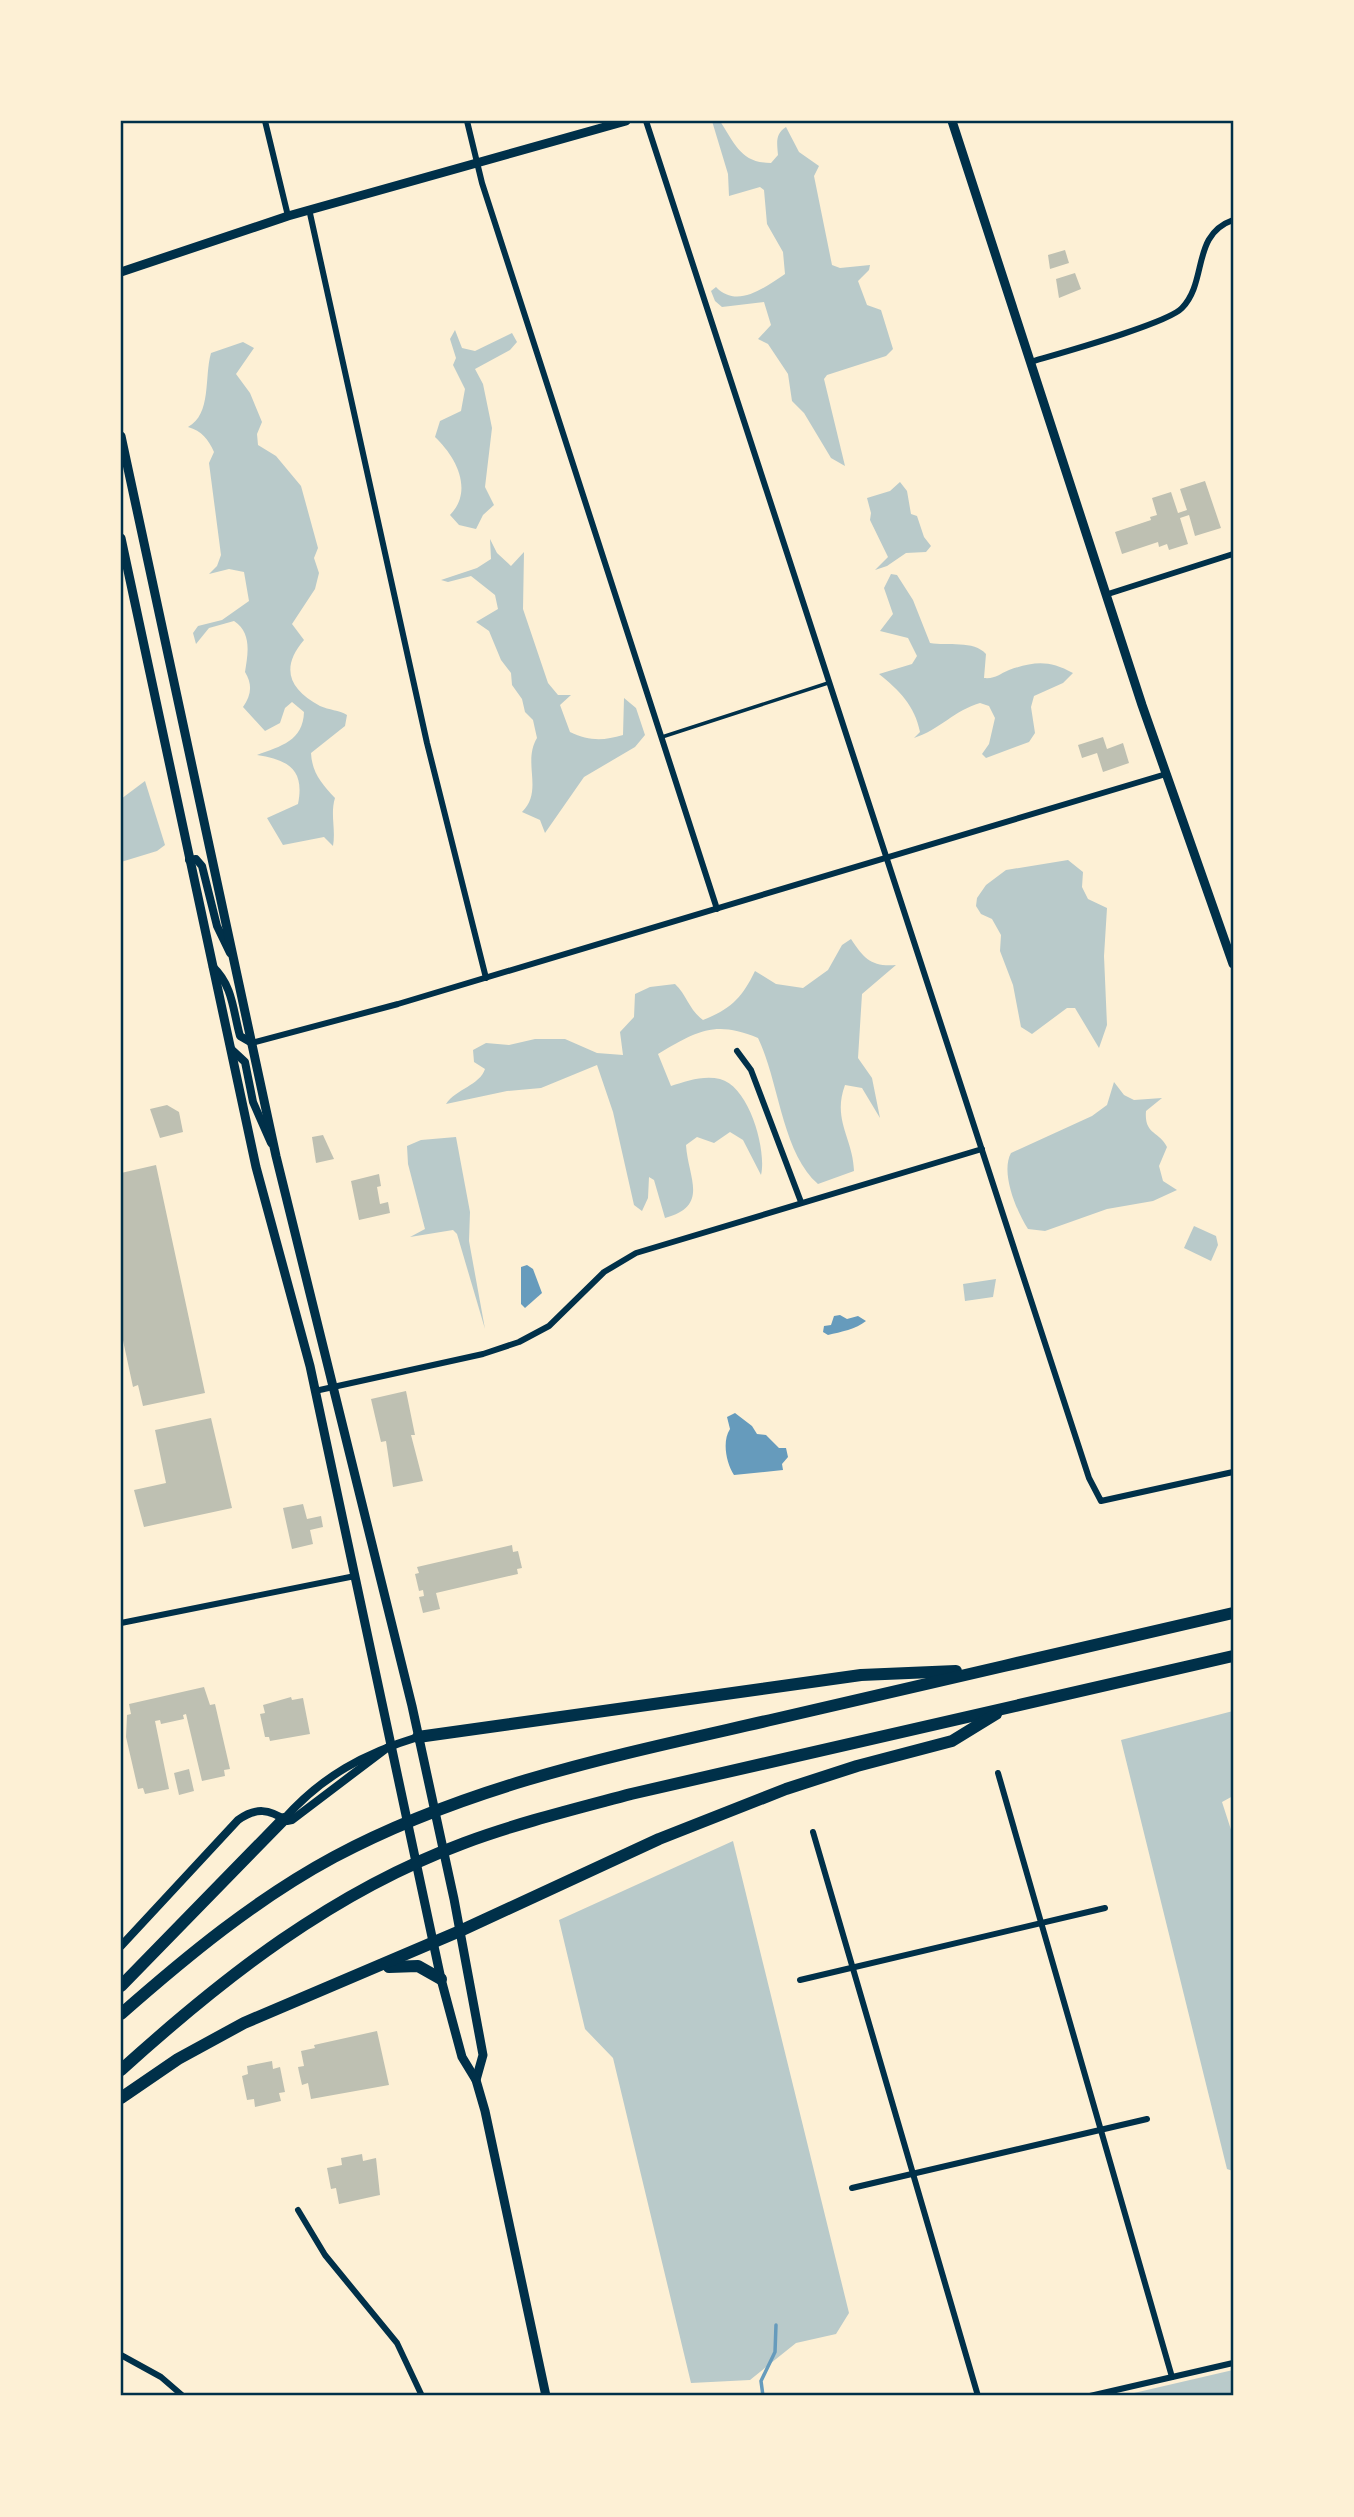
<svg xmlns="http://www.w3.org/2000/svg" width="1354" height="2517" viewBox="0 0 1354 2517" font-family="'Exo 2',sans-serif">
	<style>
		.green { fill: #b9caca }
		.water { fill: #669bbc }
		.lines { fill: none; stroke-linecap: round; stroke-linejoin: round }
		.stream { stroke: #669bbc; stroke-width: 3.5 }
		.building { fill: #bec0b2 }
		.service { stroke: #003049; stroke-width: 3.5 }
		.minor { stroke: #003049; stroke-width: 6 }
		.tertiary { stroke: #003049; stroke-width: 8 }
		.secondary { stroke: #003049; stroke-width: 9 }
		.motorway { stroke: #003049; stroke-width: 12 }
		.neatline { fill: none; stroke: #003049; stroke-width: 2.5 }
	</style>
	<rect width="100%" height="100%" fill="#fdf0d5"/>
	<g class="green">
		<path d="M712,121H720C735,144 741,163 771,163L778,155C777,143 775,134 786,127L799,152L819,166L814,176L832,265L840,268L870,265L869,270L858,281L867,305L881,310L893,349L886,356L827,375L824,379L845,466L831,458L804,413L792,401L788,374L768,344L758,339L771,325L764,302L722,307L715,301L711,291L716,287C737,309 764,288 785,274L783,252L767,224L764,190L760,187L729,196L728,174Z"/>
		<path d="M455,330L462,348L475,351L512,333L517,342L510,350L475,369L483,384L492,428L485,487L494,505L483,515L476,529L459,525L450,515C474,490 456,457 435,437L440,421L461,411L465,389L453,365L456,358L450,339Z"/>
		<path d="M243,342L254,348L236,374L250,393L262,422L257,434L258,445L276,456L301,486L318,548L314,558L319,573L315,589L292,624L304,640C280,668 289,689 320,706C329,710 339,710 347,715L345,726L311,753C312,773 322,784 335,798C330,814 336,829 333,846L324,837L283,845L267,818L298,804C305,769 288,760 257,755C281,746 303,741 304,712L292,702L285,708L280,723L265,731L243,707C251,696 253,685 245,672C248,653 252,633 234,621L209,628L196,644L193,633L198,626L222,620L249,601L244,572L229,569L209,574L217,566L221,555L209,463L214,452C208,439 202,431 188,427C212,414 204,377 211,353Z"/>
		<polygon points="900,482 907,491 911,514 917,516 924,537 931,546 926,552 906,553 887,566 875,570 888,557 870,520 871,513 867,498 890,491"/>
		<path d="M490,539L497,553L511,566L524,552L523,609L548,683L558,695H571L560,705L570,732C589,741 603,741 623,735L624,698L636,708L645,735L635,747L584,777L545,833L540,820L522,812C544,790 522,763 537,738L533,720L525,712L522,699L512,685L511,673L501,660L489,631L476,622L498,609L495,595L471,576L448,582L441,580L477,568L491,559Z"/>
		<path d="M891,574L897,575L913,600L930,643C947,646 974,640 986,654L984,678C996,679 999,674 1009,670C1035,661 1049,660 1073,673L1063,683L1034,696L1031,707L1035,733L1029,742L986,758L982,754L989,744L995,718L989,706L980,703C955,710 939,730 914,738L920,732C915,706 899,690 879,674L912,664L917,656L908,638L880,631L893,614L884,588Z"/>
		<polygon points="145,781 165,845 157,851 121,862 121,799"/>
		<polygon points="1068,860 1083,872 1082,887 1088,899 1107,908 1104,956 1107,1025 1099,1048 1075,1008 1067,1008 1032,1034 1021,1027 1013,985 1000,951 1001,935 992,919 981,914 976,906 977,898 986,885 1006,870"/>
		<path d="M851,939C864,959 872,967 896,965L862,994L858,1058L872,1078L880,1118L862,1088L845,1085C832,1120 853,1138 854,1171L818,1184C782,1153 779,1081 758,1038C715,1020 697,1031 658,1054L671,1086C686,1081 704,1075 720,1079C749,1086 767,1150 761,1175L743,1140L730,1132L714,1143L697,1137L686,1145C688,1178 710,1206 665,1218L654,1180L649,1177L648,1198L642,1211L634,1205L613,1112L597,1065L541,1088L507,1091L446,1104C456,1089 480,1085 485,1069L474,1062L473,1050L486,1043L509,1045L535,1039H565L597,1053L623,1055L620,1032L634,1017L635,994L650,987L675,984C687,995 689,1010 703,1020C731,1009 742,998 755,971L776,984L803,988L828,970L842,945Z"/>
		<path d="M1114,1082L1124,1095L1134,1100L1162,1098L1146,1111C1144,1135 1159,1131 1167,1147L1159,1166L1163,1181L1177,1190L1153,1201L1107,1209L1045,1231L1028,1229C1017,1212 1000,1173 1011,1153L1092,1116L1107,1105Z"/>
		<polygon points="456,1137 470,1212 469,1241 485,1329 457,1234 453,1230 410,1237 425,1229 408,1164 407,1146 421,1140"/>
		<polygon points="1194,1226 1216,1236 1218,1245 1211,1261 1184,1248"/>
		<polygon points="996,1279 993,1297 965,1301 963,1284"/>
		<polygon points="1233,1711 1233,1796 1222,1802 1233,1836 1233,2171 1227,2169 1121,1740"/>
		<polygon points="733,1841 849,2313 836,2334 796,2343 750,2380 691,2383 613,2058 585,2029 559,1920"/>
		<polygon points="1233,2370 1233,2396 1121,2396"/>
	</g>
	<g class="water">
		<polygon points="527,1265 533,1269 542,1293 525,1308 521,1304 521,1267"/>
		<path d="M840,1315L847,1319L858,1316L866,1321C856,1329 841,1332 828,1335L823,1332L824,1326L831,1325L834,1316Z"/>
		<path d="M735,1413L752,1426L757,1434L766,1435L779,1448H786L788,1457L782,1464L783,1470L734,1475C726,1463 722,1441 730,1429L727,1417Z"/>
	</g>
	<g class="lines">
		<polyline class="stream" points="763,2396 761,2381 775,2352 776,2325"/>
	</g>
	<g class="building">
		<polygon points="1065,250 1069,263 1050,269 1048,255"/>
		<polygon points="1075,273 1081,289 1059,298 1056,279"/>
		<polygon points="1205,481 1221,528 1195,536 1189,515 1180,518 1188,544 1169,550 1167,544 1159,547 1158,542 1122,554 1115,532 1151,520 1150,517 1157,515 1152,498 1171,492 1178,513 1187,510 1180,489"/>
		<polygon points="1103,737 1107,749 1123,743 1129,763 1103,772 1097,753 1082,758 1078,745"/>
		<polygon points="167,1105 179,1112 183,1132 160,1138 150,1109"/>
		<polygon points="323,1135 334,1159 316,1163 312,1137"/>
		<polygon points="156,1165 205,1393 143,1406 138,1385 133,1387 121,1331 121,1173"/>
		<polygon points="379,1174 381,1186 377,1187 380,1204 388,1202 390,1213 359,1220 351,1181"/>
		<polygon points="406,1391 415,1435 411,1435 423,1481 393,1487 386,1441 381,1442 371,1399"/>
		<polygon points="211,1418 232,1508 144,1527 134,1490 166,1483 155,1430"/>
		<polygon points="303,1504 307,1519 321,1516 323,1527 310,1530 313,1544 292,1549 283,1508"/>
		<polygon points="512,1545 513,1552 518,1551 522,1568 517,1569 518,1574 436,1593 440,1609 423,1613 419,1597 424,1596 423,1590 419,1591 415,1574 419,1573 417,1567"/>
		<polygon points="204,1687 210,1705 215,1704 230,1769 224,1770 225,1776 202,1781 186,1714 183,1715 184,1719 161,1724 160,1720 155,1721 169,1789 145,1794 143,1788 138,1789 126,1737 127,1715 131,1714 129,1704"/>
		<polygon points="291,1697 292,1700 303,1698 310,1734 270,1741 269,1737 265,1737 260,1714 265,1713 263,1705"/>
		<polygon points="189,1769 194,1791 179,1795 174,1773"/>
		<polygon points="377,2031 389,2085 311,2099 308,2083 302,2085 299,2072 298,2067 304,2066 301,2051 315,2048 314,2045"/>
		<polygon points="272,2061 273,2069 280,2067 285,2092 279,2093 281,2101 255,2107 254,2099 247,2100 242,2076 248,2074 247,2066"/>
		<polygon points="362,2154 363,2161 376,2158 380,2195 339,2204 336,2188 331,2189 327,2168 342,2165 341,2158"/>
	</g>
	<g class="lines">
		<polyline class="service" points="662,737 828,683"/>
		<g class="minor">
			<polyline points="265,121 288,216"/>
			<polyline points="467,121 482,183 717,909"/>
			<polyline points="646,121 1089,1478 1101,1501 1233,1472"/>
			<polyline points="309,209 427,743 486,978"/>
			<path d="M1030,362C1057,354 1167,324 1182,308C1208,281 1191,235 1233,220"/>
			<polyline points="1108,594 1233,554"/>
			<polyline points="252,1043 398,1004 1166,774"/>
			<polyline points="737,1051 751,1070 801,1202"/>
			<polyline points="315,1391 483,1354 519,1342 549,1326 604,1272 636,1253 982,1149"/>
			<polyline points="121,1623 355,1576"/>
			<polyline points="998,1773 1172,2377"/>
			<polyline points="813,1832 978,2396"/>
			<polyline points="800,1980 1105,1908"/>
			<polyline points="852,2188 1147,2119"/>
			<polyline points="298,2210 325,2255 397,2343 422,2396"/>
			<polyline points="121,2355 161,2377 183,2396"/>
			<polyline points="1090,2396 1233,2363"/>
		</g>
		<g class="tertiary">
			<polyline points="189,860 196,859 202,866 217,926 230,953"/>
			<path d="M213,967C233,986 233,1011 240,1036L252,1043"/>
			<polyline points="231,1049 245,1062 253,1102 271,1143"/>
			<path d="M284,1819C322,1776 365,1753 418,1737"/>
			<path d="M121,1946L238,1820C256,1807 269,1809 287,1821L292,1820L391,1745"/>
		</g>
		<g class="secondary">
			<polyline points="952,121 1142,705 1233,964"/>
			<polyline points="121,272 288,216 626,121"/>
			<polyline points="121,436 276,1156 412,1706 454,1899 483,2055 476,2080"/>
			<polyline points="121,538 256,1167 310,1366 441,1979 462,2057 476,2080 485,2111 546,2396"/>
		</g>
		<g class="motorway">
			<polyline points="418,1737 861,1675 956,1671"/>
			<polyline points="389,1967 418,1966 441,1979"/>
			<polyline points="121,1986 284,1819"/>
			<path d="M121,2014C187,1956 256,1899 334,1857C473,1783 623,1754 775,1719C928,1684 1080,1648 1233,1613"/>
			<path d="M121,2070C224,1977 332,1892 464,1843C518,1823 575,1809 631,1794L1233,1656"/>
			<polyline points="121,2098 178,2059 244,2023 460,1931 659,1839 786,1789 857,1766 952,1741 996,1714"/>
		</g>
	</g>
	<rect width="1354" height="2517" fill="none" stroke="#fdf0d5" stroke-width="245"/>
	<rect x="122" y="122" width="1110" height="2272" class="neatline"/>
</svg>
